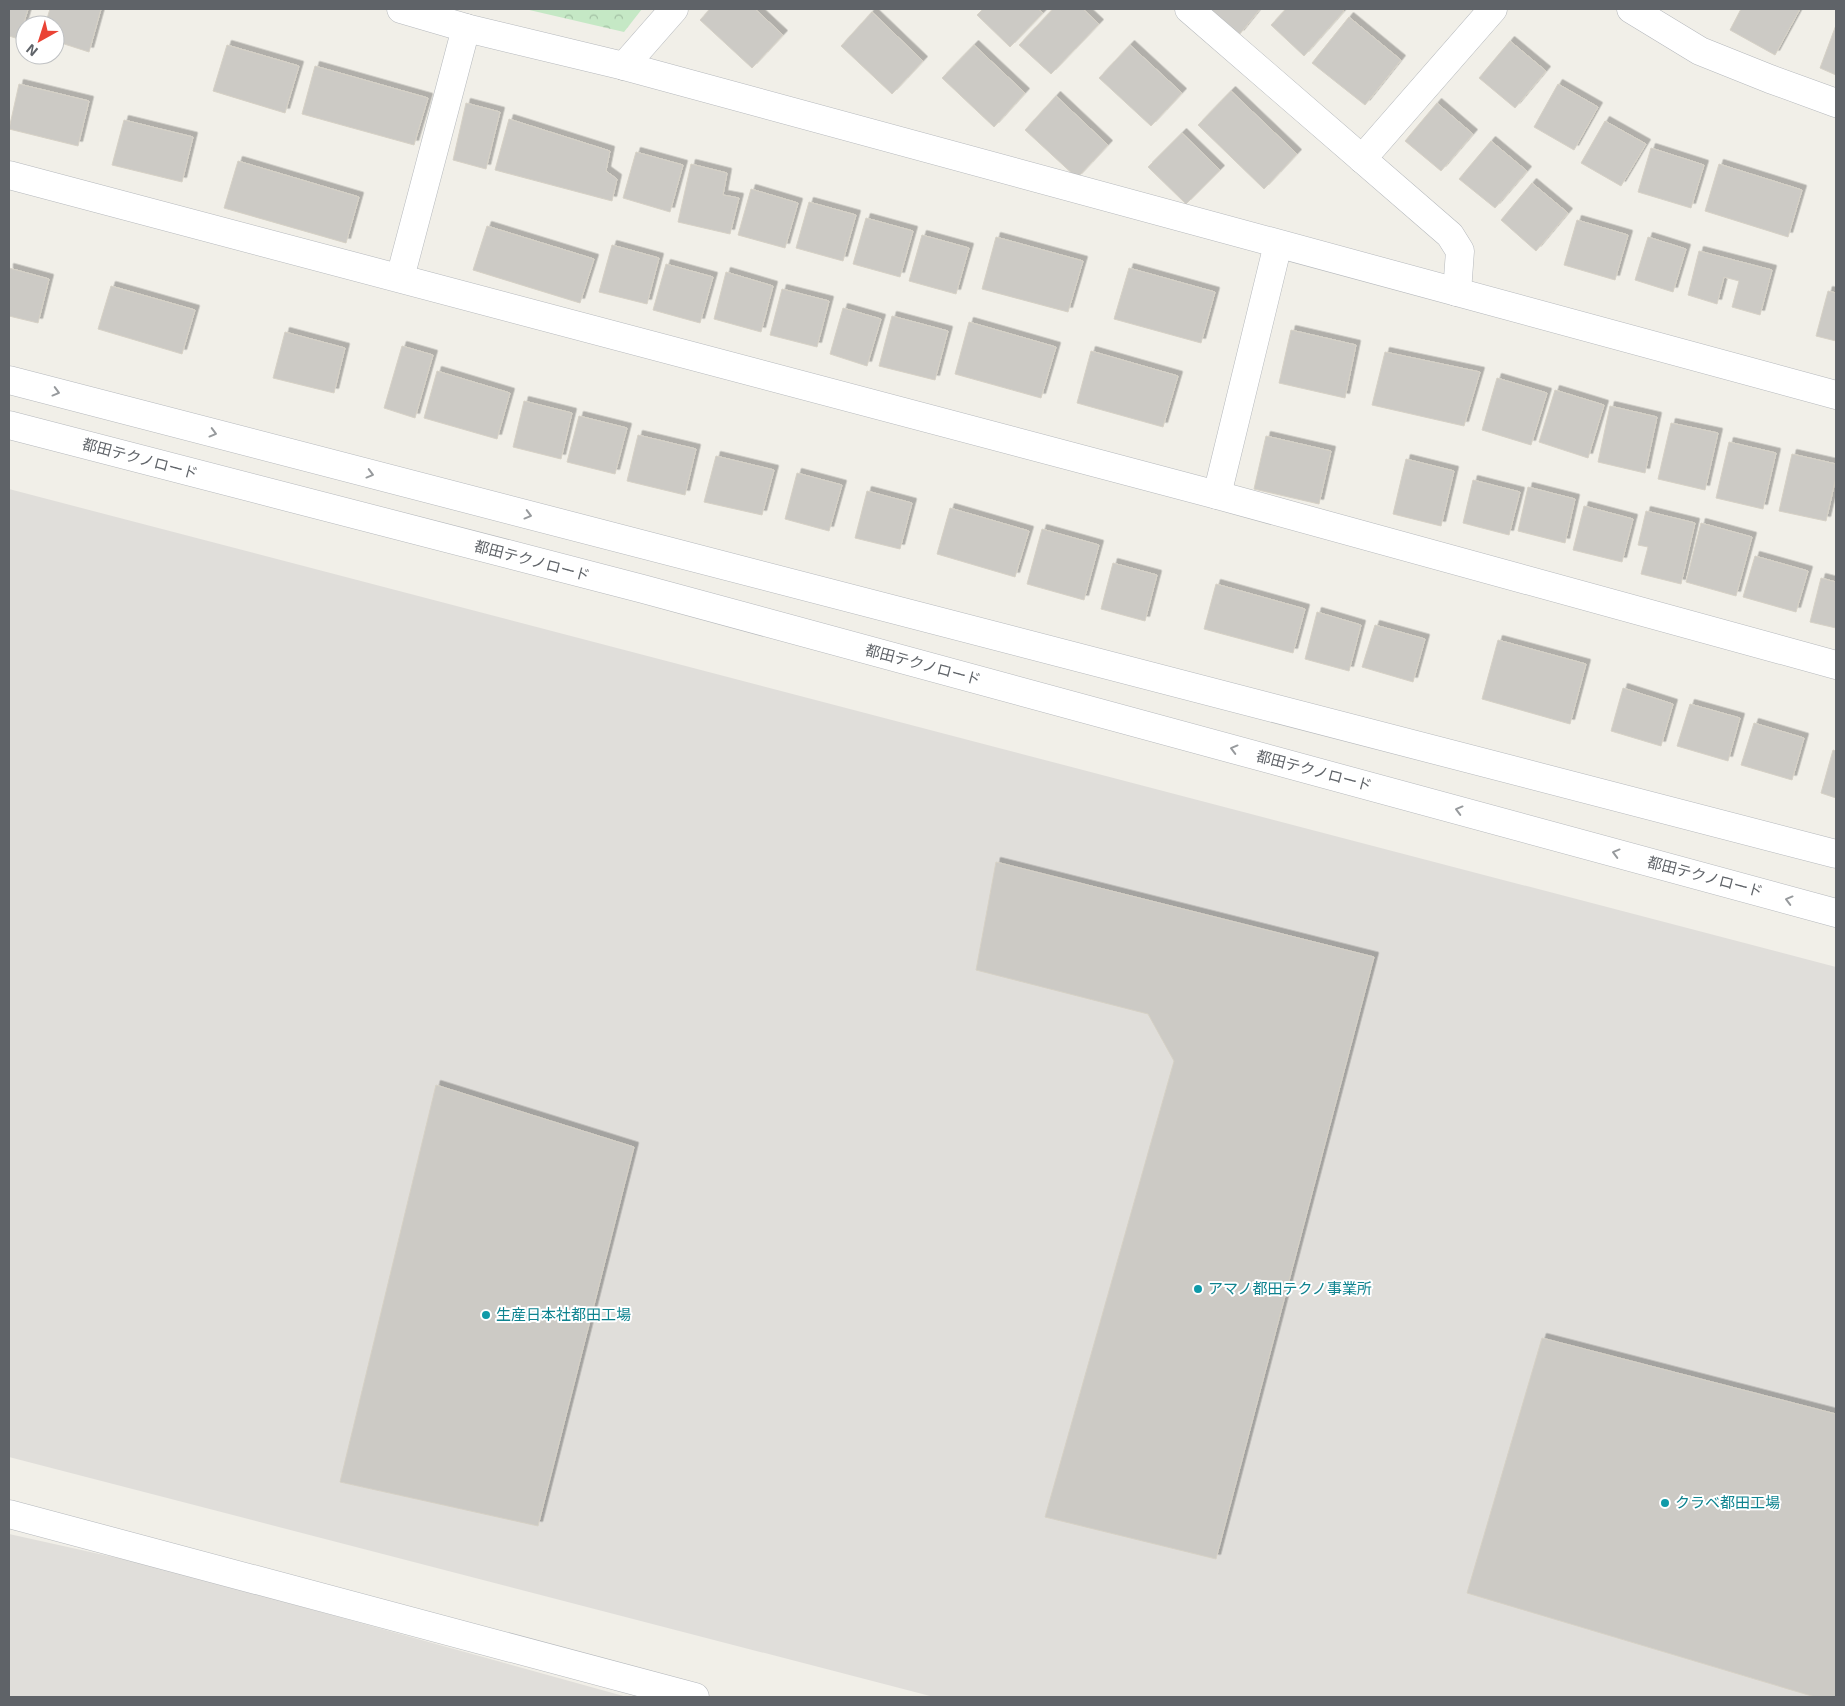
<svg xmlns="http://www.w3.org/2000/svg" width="1845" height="1706" viewBox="0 0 1845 1706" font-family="'Exo 2','Noto Sans JP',sans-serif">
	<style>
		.industrial { fill: #e0deda }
		.forest { fill: url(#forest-crowns) }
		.building { fill: #cccac5; stroke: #d6d1c6; filter: url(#shadow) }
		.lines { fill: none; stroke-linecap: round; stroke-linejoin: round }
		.minor-casing { stroke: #b5b8bc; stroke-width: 29 }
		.tertiary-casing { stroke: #b5b8bc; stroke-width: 29 }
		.minor { stroke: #fff; stroke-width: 28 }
		.tertiary { stroke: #fff; stroke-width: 28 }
		.oneway { stroke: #979a9d }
		.culture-dot { fill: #0f9aa8; stroke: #fff; stroke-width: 2 }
		.labels { text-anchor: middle; stroke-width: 4; stroke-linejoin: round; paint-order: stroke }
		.street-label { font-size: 15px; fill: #5f6368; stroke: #fff }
		.culture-label { font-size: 15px; fill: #0d838f; stroke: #fff; text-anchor: start }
	</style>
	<defs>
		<pattern id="forest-crowns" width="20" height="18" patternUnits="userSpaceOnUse" patternTransform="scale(1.25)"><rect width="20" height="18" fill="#c5e8c5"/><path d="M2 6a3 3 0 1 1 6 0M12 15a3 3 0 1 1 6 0" fill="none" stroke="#a3c0a4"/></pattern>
		<filter id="shadow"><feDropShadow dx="4.5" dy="-4.5" stdDeviation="0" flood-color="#0004"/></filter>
	</defs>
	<rect width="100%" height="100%" fill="#f1efe8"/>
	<g class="industrial">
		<polygon points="9,489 1836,967 1836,1697 934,1697 9,1457"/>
		<polygon points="9,1534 158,1567 627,1697 9,1697"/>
	</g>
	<polygon class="forest" points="525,9 642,9 624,32"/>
	<g class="building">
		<polygon points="9,9 28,9 19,39 9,36"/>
		<polygon points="50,9 101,9 89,52 55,41 55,25 45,25"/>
		<polygon points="710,9 755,9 783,35 752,68 700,20"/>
		<polygon points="983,9 1038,9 1043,13 1010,47 977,15"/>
		<polygon points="1053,9 1083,9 1099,24 1051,74 1019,45"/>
		<polygon points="1206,9 1260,9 1239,35"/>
		<polygon points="1286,9 1341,9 1344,11 1304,56 1271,25"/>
		<polygon points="1741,9 1800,9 1775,55 1730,30"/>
		<polygon points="872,12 923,61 892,94 841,46"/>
		<polygon points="1349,17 1401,60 1365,105 1312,63"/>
		<polygon points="1836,25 1836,75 1820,68"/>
		<polygon points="1510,41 1546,71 1515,108 1479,78"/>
		<polygon points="227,45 299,66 285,113 213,91"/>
		<polygon points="974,45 1025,93 994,127 942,78"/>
		<polygon points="1130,45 1182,93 1151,126 1099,78"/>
		<polygon points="315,66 428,98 414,145 302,114"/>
		<polygon points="19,84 89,101 78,146 9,129"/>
		<polygon points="1558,84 1598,107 1574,150 1534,127"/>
		<polygon points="1231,91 1297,154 1264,189 1198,125"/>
		<polygon points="1056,96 1108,145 1077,178 1025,130"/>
		<polygon points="466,103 500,112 486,169 453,160"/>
		<polygon points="1437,103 1473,134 1441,171 1405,141"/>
		<polygon points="509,119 610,151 606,171 617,179 612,201 495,170"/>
		<polygon points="124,120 193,137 182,182 112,165"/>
		<polygon points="1605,121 1646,144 1621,186 1581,163"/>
		<polygon points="1182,133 1220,170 1186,204 1148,167"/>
		<polygon points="1491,141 1527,171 1495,208 1459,179"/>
		<polygon points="1651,148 1704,165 1691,208 1638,192"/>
		<polygon points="636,152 683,165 670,212 623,198"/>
		<polygon points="238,161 359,197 346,243 224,208"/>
		<polygon points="691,164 727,173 723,195 739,198 730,234 678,222"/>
		<polygon points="1719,164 1802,190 1788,237 1705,211"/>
		<polygon points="1532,183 1568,213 1536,251 1501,220"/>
		<polygon points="751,189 798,203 785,248 738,235"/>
		<polygon points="809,202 856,215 843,261 796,248"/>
		<polygon points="866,218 913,231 900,277 853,264"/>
		<polygon points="1577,220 1628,235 1615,280 1564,265"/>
		<polygon points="487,226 594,259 580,303 473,270"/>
		<polygon points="922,235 969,248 956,294 909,281"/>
		<polygon points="996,237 1083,261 1068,312 982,289"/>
		<polygon points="1648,237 1686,249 1673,292 1635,280"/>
		<polygon points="612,245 659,258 647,304 599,292"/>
		<polygon points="1699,251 1772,270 1760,315 1732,307 1739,281 1724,277 1717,304 1688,295"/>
		<polygon points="666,264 713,277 700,323 653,310"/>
		<polygon points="9,268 49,279 38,323 9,316"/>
		<polygon points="1129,268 1215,292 1201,343 1114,319"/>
		<polygon points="726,272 773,286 761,332 714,319"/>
		<polygon points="111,286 195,310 182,354 98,329"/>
		<polygon points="782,289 829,301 817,347 770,335"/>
		<polygon points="1828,291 1836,293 1836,341 1816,336"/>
		<polygon points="843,308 881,319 867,366 830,354"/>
		<polygon points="892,316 948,331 935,380 879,366"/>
		<polygon points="969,322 1056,347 1041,398 955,374"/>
		<polygon points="1291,330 1356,345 1345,398 1279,383"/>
		<polygon points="285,332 345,348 334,393 273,378"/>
		<polygon points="402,346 433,355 415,418 384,408"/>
		<polygon points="1091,351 1178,376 1163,427 1077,403"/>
		<polygon points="1385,352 1480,372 1464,426 1372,405"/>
		<polygon points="437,371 510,393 497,439 424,418"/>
		<polygon points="1497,378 1547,393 1531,445 1482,430"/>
		<polygon points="1555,390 1604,405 1588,458 1539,442"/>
		<polygon points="524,401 572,413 561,459 513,447"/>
		<polygon points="1610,406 1657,417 1645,473 1598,462"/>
		<polygon points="579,416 627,428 615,474 567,462"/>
		<polygon points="1671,423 1718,433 1705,490 1658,479"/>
		<polygon points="638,435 696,449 685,495 627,481"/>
		<polygon points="1266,436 1331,451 1319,504 1254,489"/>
		<polygon points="1729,442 1776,453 1763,509 1716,498"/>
		<polygon points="1792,454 1836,464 1836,477 1826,521 1779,511"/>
		<polygon points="716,456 774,470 762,515 704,502"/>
		<polygon points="1406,459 1454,471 1441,526 1393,514"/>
		<polygon points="797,473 842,485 829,531 785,519"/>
		<polygon points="1473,480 1520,492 1509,535 1463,523"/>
		<polygon points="1528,487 1575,499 1565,543 1518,531"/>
		<polygon points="867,491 912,503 900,549 855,538"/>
		<polygon points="1584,506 1633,519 1622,562 1573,550"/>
		<polygon points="950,508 1029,531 1015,577 937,554"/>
		<polygon points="1646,511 1695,523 1681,584 1641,574 1648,547 1638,545"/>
		<polygon points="1701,523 1752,537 1736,596 1686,582"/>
		<polygon points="1042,529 1099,545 1084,600 1027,584"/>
		<polygon points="1755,556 1808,571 1796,612 1743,597"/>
		<polygon points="1113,563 1157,575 1145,621 1101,609"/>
		<polygon points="1821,578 1836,582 1836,628 1810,622"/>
		<polygon points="1216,584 1305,609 1293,653 1204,629"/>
		<polygon points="1317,612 1361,625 1349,671 1305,659"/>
		<polygon points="1375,625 1425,639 1413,682 1362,667"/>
		<polygon points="1498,640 1586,664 1570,724 1482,699"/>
		<polygon points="1623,688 1673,704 1661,746 1611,731"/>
		<polygon points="1690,704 1740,718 1728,761 1677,746"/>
		<polygon points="1754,723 1804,738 1792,780 1741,765"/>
		<polygon points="1833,750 1836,751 1836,798 1821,793"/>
		<polygon points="996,862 1374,957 1216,1559 1045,1517 1174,1061 1148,1014 976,970"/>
		<polygon points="436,1085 634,1147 538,1526 340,1482"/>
		<polygon points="1542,1338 1836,1414 1836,1697 1815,1697 1467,1593"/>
	</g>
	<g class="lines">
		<defs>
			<g id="minor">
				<polyline points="401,9 466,28 624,66 1836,395"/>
				<polyline points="1189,9 1450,235 1460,251 1457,292"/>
				<polyline points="1631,9 1700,51 1770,79 1836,103"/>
				<polyline points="624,66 674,9"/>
				<polyline points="1362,159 1493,9"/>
				<polyline points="9,175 1217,495 1836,665"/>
				<polyline points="400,278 466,28"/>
				<polyline points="1217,495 1278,244"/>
			</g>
			<g id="tertiary">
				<polyline points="9,380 1836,854"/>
				<polyline points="9,425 643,589 1836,913"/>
				<polyline points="9,1514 695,1697"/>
			</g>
		</defs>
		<use href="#minor" class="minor-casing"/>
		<use href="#tertiary" class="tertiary-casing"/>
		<use href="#minor" class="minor"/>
		<use href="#tertiary" class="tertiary"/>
	</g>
	<defs><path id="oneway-chevron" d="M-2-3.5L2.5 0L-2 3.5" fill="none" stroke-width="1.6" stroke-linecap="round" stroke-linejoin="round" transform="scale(1.25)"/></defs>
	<g class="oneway">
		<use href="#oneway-chevron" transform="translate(56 392) rotate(15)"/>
		<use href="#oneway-chevron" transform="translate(213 433) rotate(15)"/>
		<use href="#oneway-chevron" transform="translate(370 474) rotate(15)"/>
		<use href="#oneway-chevron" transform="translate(528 515) rotate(15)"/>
		<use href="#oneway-chevron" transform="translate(1234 749) rotate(-165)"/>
		<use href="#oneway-chevron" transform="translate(1459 810) rotate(-165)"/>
		<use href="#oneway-chevron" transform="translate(1616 853) rotate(-165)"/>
		<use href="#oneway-chevron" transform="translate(1789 900) rotate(-165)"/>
	</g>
	<g class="culture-dot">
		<circle cx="1198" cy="1289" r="5"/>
		<circle cx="486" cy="1315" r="5"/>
		<circle cx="1665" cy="1503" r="5"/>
	</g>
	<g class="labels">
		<g class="street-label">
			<text transform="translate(140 459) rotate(15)" y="5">都田テクノロード</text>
			<text transform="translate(532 561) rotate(15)" y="5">都田テクノロード</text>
			<text transform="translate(923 665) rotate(15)" y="5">都田テクノロード</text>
			<text transform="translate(1314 771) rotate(15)" y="5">都田テクノロード</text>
			<text transform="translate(1705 877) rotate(15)" y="5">都田テクノロード</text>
		</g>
		<g class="culture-label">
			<text x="1208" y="1294">アマノ都田テクノ事業所</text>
			<text x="496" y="1320">生産日本社都田工場</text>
			<text x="1675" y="1508">クラベ都田工場</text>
		</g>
	</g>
	<rect width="1845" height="1706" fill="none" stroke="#5f6368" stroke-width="20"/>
	<g transform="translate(40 40) rotate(219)"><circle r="24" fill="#ffffff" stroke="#bfc1c3"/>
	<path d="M0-4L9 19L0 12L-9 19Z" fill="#ea4335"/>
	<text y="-8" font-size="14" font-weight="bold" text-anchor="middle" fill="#5f6368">N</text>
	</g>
</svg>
